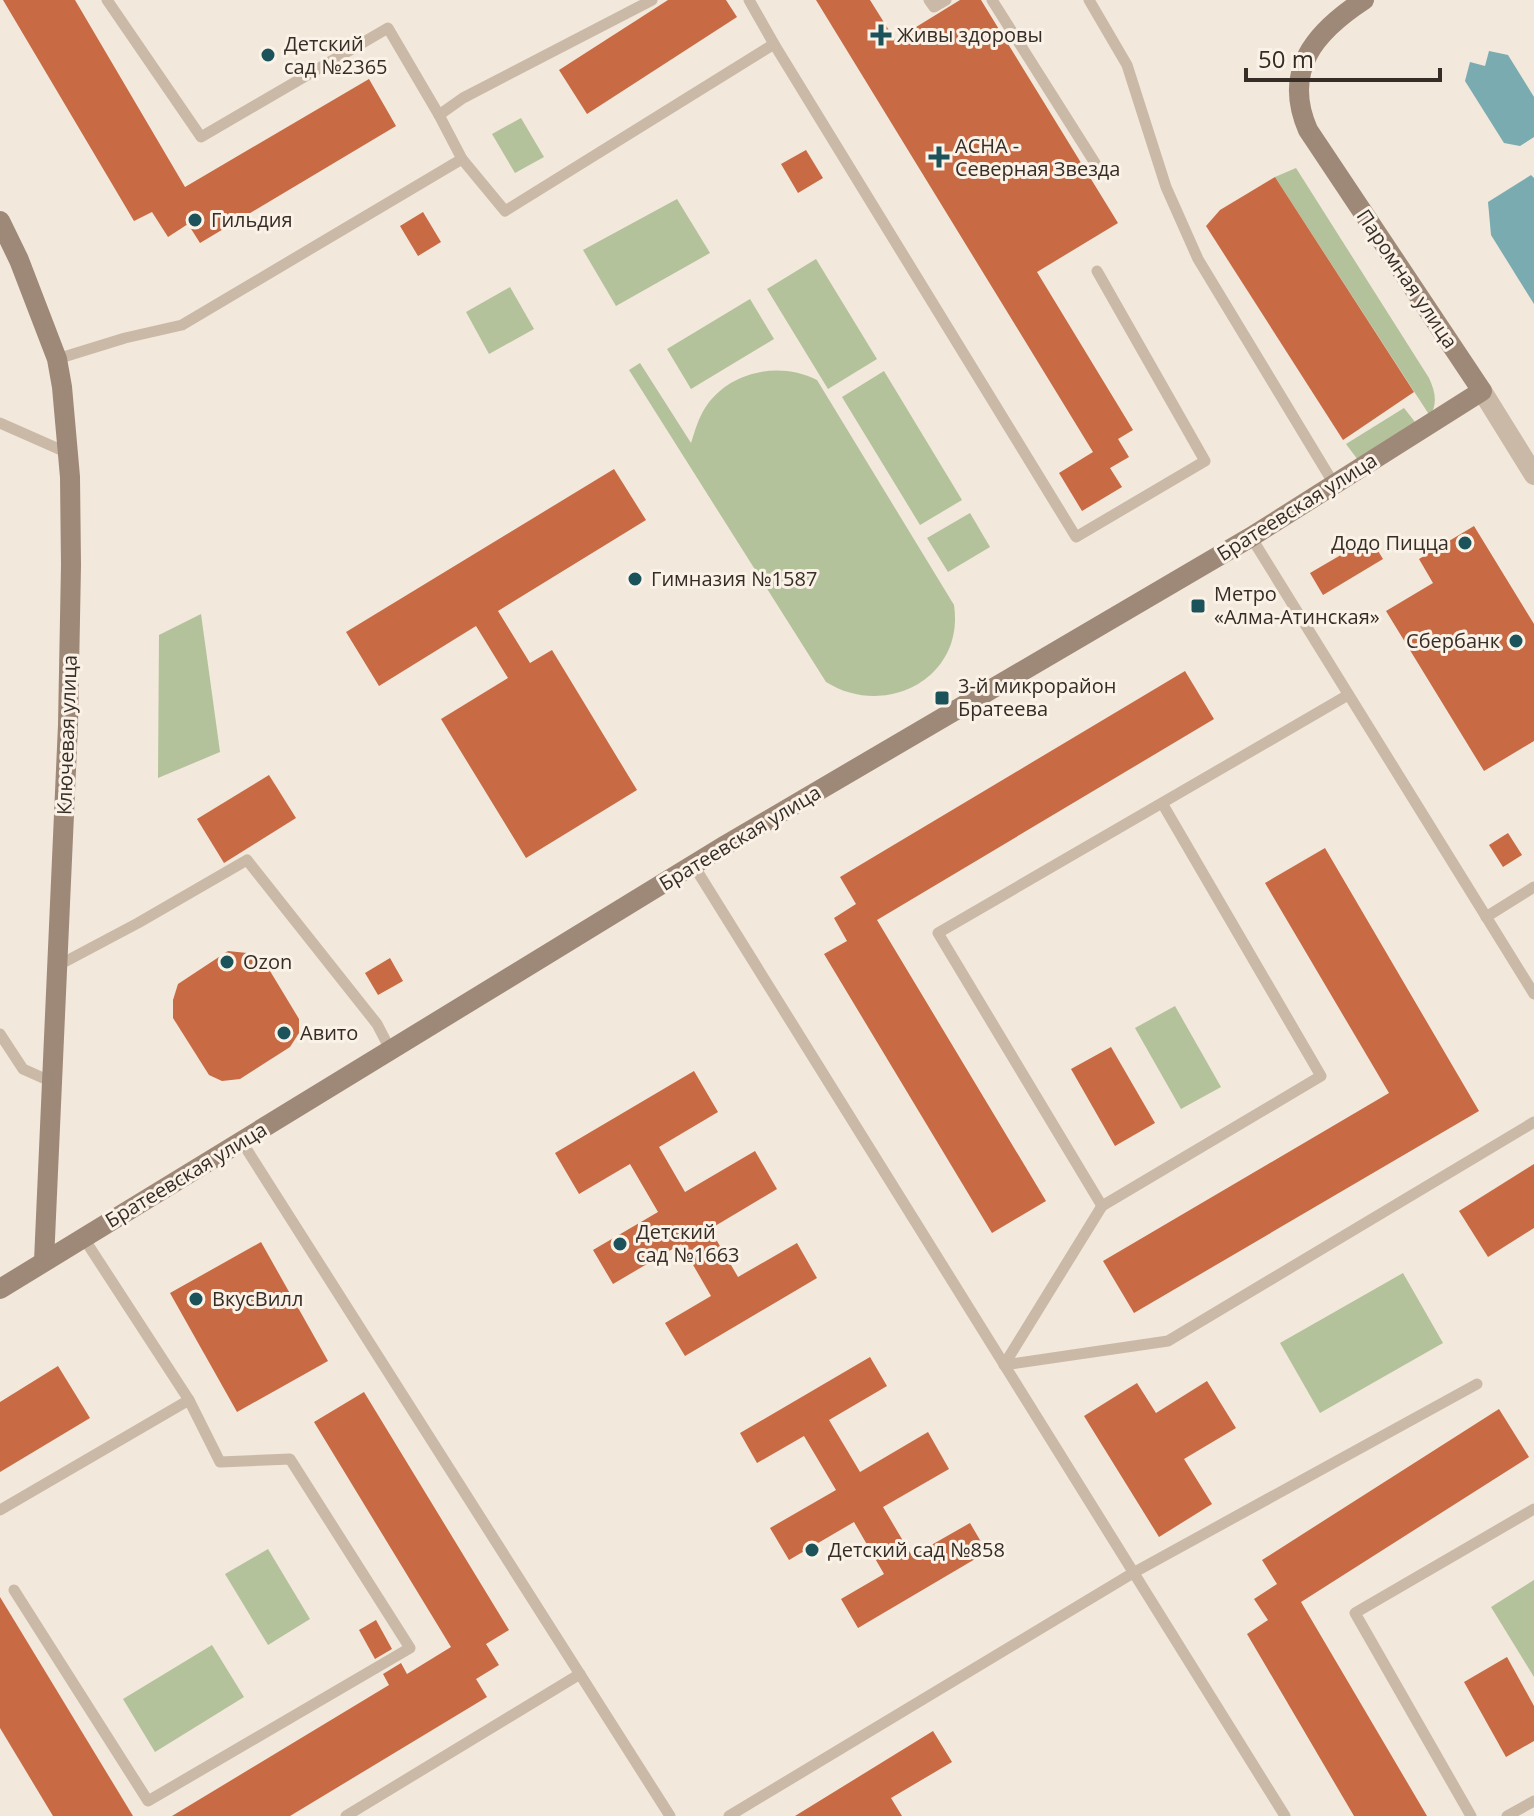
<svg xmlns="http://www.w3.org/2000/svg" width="1534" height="1816" viewBox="0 0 1534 1816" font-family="'Open Sans',sans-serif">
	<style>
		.green { fill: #b3c29b }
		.water { fill: #79abb0 }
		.building { fill: #c86a43 }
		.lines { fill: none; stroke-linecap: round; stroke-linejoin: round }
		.lane { stroke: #cbb9a7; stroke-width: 11 }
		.street { stroke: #cbb9a7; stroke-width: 20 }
		.secondary { stroke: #9e8878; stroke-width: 20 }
		.poi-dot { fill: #1c5259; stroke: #faf2e7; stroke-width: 3 }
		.labels { text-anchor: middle; stroke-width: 6; stroke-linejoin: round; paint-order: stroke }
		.poi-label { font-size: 20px; fill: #372d27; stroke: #faf2e7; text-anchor: start }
		.street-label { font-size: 20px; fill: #372d27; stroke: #faf2e7 }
	</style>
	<rect width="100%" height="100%" fill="#f2e8db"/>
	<g class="green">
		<polygon points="521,118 544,157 515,173 492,134"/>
		<path d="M1296,168L1429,378C1435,391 1438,403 1430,416L1275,177Z"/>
		<polygon points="677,199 710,253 616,306 583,250"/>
		<polygon points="816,259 877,359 828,389 767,289"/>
		<polygon points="510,287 534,329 489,354 466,312"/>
		<polygon points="750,299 774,339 691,389 667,349"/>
		<path d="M640,363L691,443C695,431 698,419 705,408C729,371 779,361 817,380L954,605C965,679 885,719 826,682L629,370Z"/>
		<polygon points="884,371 962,500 920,525 842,397"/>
		<polygon points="1404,408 1415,422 1358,460 1346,444"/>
		<polygon points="970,513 990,547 948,572 927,538"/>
		<polygon points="201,614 220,752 158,778 159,635"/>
		<polygon points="1175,1006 1221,1087 1181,1109 1135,1028"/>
		<polygon points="1403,1273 1443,1343 1320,1413 1280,1343"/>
		<polygon points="268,1549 310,1619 268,1645 225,1574"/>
		<polygon points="1534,1580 1534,1677 1491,1607"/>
		<polygon points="212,1645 244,1697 155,1752 123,1699"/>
	</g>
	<g class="water">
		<polygon points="1489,51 1508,55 1534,97 1534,137 1520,146 1504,143 1465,81 1470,62 1485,66"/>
		<polygon points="1531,175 1534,178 1534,304 1491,235 1488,202"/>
	</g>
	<g class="building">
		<polygon points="3,0 75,0 185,187 369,79 396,126 200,243 188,224 168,237 152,212 134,221"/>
		<polygon points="668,0 726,0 737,17 587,114 559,70"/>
		<polygon points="816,0 870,0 895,40 960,0 981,0 1118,223 1037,272 1133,430 1118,439 1129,457 1110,468 1122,487 1082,511 1059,473 1093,452"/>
		<polygon points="806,150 823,178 798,193 781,164"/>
		<polygon points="1275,177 1414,392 1343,440 1206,226 1220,210"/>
		<polygon points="423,212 441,242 418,256 400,226"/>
		<polygon points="614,469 646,520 498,611 530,663 552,650 637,790 526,858 441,719 508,678 476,626 379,686 346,632"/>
		<polygon points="1474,526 1534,624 1534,741 1484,771 1386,611 1433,583 1419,559"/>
		<polygon points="1370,538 1383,559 1323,595 1310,573"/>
		<polygon points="1185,671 1214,719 877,920 1046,1201 992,1233 824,954 847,941 834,918 856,904 840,877"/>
		<polygon points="269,775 296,818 224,863 197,819"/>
		<polygon points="1508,833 1522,855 1503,867 1489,845"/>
		<polygon points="1325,848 1479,1111 1134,1313 1103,1261 1389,1093 1265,883"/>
		<polygon points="228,951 247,953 264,961 299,1019 299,1033 290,1047 240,1079 222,1081 209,1075 173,1018 173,1000 178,984"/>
		<polygon points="390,958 403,981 378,995 365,973"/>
		<polygon points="1111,1047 1155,1123 1115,1146 1071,1069"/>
		<polygon points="694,1071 718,1112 659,1147 685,1192 755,1151 777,1189 710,1229 738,1277 797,1243 817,1278 685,1356 665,1323 711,1296 681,1244 613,1284 593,1250 658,1212 630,1164 579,1194 555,1153"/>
		<polygon points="1534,1164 1534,1228 1488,1257 1459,1211"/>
		<polygon points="261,1242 328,1361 237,1412 170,1293"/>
		<polygon points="870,1357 887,1386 829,1420 860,1472 928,1432 949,1469 883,1507 912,1556 970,1523 987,1552 858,1628 841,1599 884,1574 854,1522 789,1560 770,1528 836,1490 804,1436 757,1463 740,1433"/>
		<polygon points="58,1366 90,1418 0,1472 0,1402"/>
		<polygon points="1207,1381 1236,1428 1184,1459 1212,1504 1159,1537 1084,1416 1137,1383 1156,1413"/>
		<polygon points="364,1392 509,1630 486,1644 499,1665 476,1679 487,1697 290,1816 172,1816 389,1685 383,1674 401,1663 407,1674 451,1647 314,1422"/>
		<polygon points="1499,1409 1529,1457 1301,1602 1427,1816 1354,1816 1247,1634 1268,1620 1254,1599 1277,1584 1262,1560"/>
		<polygon points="0,1597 133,1816 53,1816 0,1728"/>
		<polygon points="376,1620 392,1649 375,1659 359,1630"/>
		<polygon points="1507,1657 1534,1706 1534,1741 1506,1757 1464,1682"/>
		<polygon points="933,1731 952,1762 891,1798 902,1816 795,1816"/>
	</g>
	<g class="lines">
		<g class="lane">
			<polyline points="107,0 201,137 388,28 439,115"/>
			<polyline points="929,0 934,7 946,0"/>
			<polyline points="992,0 1095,163"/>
			<polyline points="1089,0 1127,65 1166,187 1198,259 1334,484"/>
			<polyline points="774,44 1076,537 1205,461 1097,271"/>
			<polyline points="462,159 505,211 774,44 749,0"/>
			<polyline points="57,359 125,338 182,325 462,159 439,115 463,98 652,0"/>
			<polyline points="0,423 68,453"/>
			<polyline points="1251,537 1534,994"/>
			<polyline points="1162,803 1321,1076 1102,1206 938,933 1348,695"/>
			<polyline points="694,866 1285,1816"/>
			<polyline points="1486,917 1534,887"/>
			<polyline points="57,966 138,923 247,860 377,1024 391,1051"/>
			<polyline points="0,1034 23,1069 52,1082"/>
			<polyline points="242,1142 670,1816"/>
			<polyline points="1102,1206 1004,1365 1168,1341 1534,1122"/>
			<polyline points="0,1510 189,1400 83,1237"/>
			<polyline points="14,1590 148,1801 410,1648 290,1459 220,1462 189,1400"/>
			<polyline points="346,1816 580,1674"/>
			<polyline points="729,1816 1133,1573 1477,1384"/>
			<polyline points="1471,1816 1355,1613 1534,1509"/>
			<polyline points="1507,1816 1534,1801"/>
		</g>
		<polyline class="street" points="1482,391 1534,475"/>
		<g class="secondary">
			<polyline points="0,221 19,260 57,359 62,387 70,477 71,565 68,725 44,1261"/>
			<path d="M0,1289L724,846L1251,537L1482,391L1308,130C1282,70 1315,32 1364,0"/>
		</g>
	</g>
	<g class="poi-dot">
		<path d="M877 23h8v8h8v8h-8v8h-8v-8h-8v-8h8z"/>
		<circle cx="268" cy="55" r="8"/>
		<path d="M935 145h8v8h8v8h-8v8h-8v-8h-8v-8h8z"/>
		<circle cx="195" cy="220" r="8"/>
		<circle cx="1465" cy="543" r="8"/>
		<circle cx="635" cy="579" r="8"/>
		<rect x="1190" y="598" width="16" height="16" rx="4"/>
		<circle cx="1516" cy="641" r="8"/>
		<rect x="934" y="690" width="16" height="16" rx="4"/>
		<circle cx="227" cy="962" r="8"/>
		<circle cx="284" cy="1033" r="8"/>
		<circle cx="620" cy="1244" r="8"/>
		<circle cx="196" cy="1299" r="8"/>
		<circle cx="812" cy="1550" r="8"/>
	</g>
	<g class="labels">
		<g class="poi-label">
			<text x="897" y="42">Живы здоровы</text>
			<text x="284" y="51">Детский<tspan x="284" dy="23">сад №2365</tspan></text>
			<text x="955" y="153">АСНА -<tspan x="955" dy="23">Северная Звезда</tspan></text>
			<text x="211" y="227">Гильдия</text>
			<text x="1449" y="550" text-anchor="end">Додо Пицца</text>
			<text x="651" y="586">Гимназия №1587</text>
			<text x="1214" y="601">Метро<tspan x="1214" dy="23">«Алма-Атинская»</tspan></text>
			<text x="1500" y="648" text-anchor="end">Сбербанк</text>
			<text x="958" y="693">3-й микрорайон<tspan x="958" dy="23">Братеева</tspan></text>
			<text x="243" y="969">Ozon</text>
			<text x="300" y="1040">Авито</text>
			<text x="636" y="1239">Детский<tspan x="636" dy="23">сад №1663</tspan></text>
			<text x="212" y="1306">ВкусВилл</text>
			<text x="828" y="1557">Детский сад №858</text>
		</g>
		<g class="street-label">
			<text transform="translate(1407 279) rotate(56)" y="7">Паромная улица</text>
			<text transform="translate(1297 507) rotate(-32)" y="7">Братеевская улица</text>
			<text transform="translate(67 735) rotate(-88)" y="7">Ключевая улица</text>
			<text transform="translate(740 838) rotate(-31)" y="7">Братеевская улица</text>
			<text transform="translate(186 1175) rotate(-31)" y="7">Братеевская улица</text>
		</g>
	</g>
	<path d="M1246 68v12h194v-12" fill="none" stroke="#372d27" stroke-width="4"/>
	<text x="1258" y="68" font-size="24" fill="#372d27" stroke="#faf2e7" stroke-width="6" paint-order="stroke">50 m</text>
</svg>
